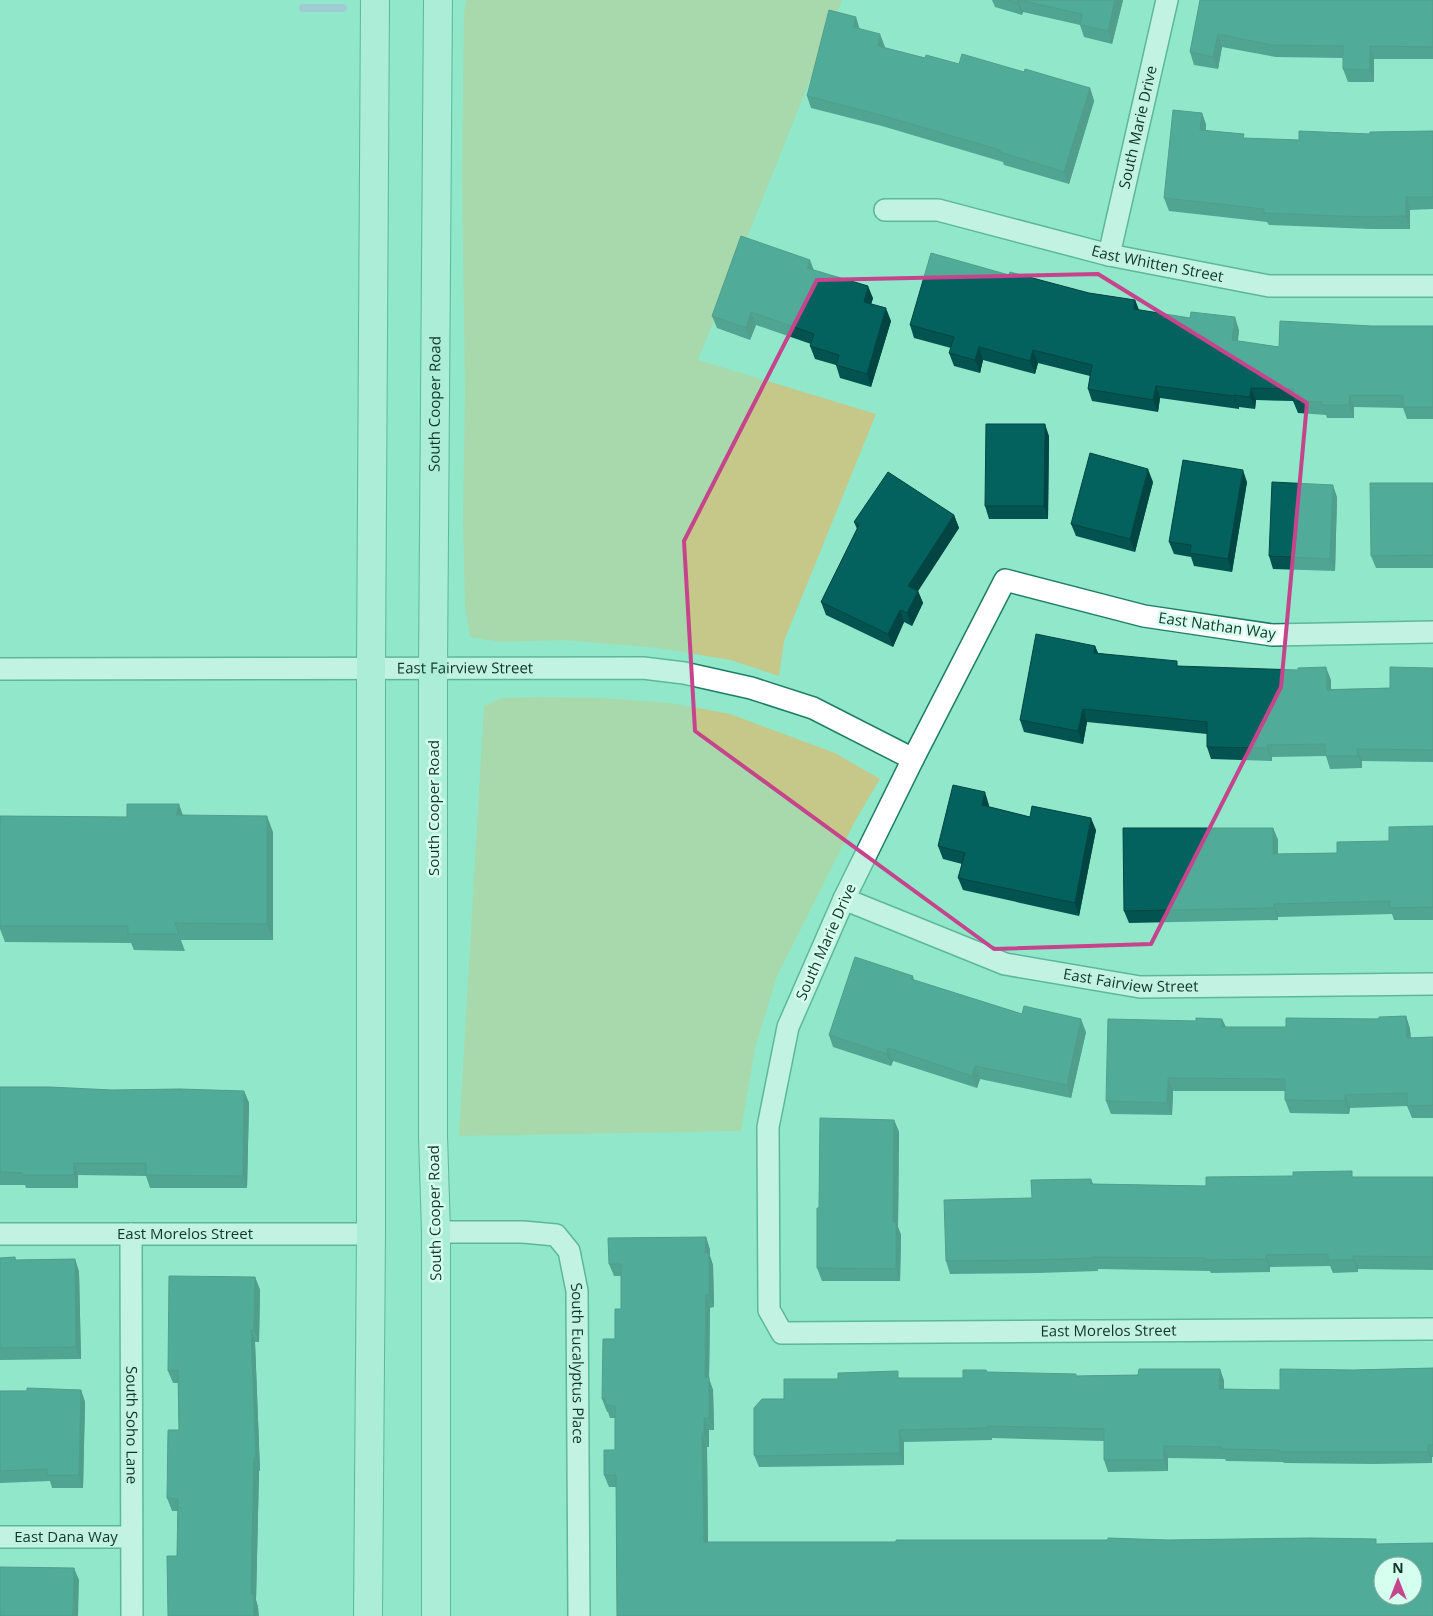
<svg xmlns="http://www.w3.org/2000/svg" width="1433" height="1616" viewBox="0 0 1433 1616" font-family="'Open Sans',sans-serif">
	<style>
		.green { fill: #c5c889 }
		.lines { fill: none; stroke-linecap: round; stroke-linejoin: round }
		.stream { stroke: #b1a8e5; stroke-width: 8 }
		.minor-casing { stroke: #1e7e64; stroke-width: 24 }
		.secondary-casing { stroke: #1e7e64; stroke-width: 30 }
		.minor { stroke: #fff; stroke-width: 21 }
		.secondary { stroke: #ccf4e8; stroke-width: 28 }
		.wall { fill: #035451 }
		.shaded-wall { fill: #034542 }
		.building { fill: #04625e; stroke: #034542; fill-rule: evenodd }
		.marked { fill: none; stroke: #c6448b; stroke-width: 4; stroke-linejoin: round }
		.labels { text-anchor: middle; stroke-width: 5; stroke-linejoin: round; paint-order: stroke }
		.street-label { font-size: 15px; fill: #10352a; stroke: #d5ffef }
	</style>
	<rect width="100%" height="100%" fill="#90e7c9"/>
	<g class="green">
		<polygon points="466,0 842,0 698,360 876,414 784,641 779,676 731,660 658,648 563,640 501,642 470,637 465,605 463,519 465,389 462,174 464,14"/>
		<polygon points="540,697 602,698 671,703 730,714 835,753 880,779 855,821 777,976 755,1048 741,1131 459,1136 484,706 501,698"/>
	</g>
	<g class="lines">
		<polyline class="stream" points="303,8 343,8"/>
		<defs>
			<g id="minor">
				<path id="s1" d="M885,210H938L1109,255L1269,286H1433"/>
				<path id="s2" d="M1109,255L1167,0"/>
				<path id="s3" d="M1433,632L1272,635L1144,616L1005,580L913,759L844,899L788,1027L768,1127L769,1310L782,1333L1433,1329"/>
				<path id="s4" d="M0,669L643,668L684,673L751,688L813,708L913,759"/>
				<path id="s5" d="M844,899L1005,964L1140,987L1433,984"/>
				<path id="s6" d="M436,1232H523L556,1235L569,1251L577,1291L579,1616"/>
				<path id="s7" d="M0,1234H371"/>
				<path id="s8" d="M131,1234L132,1616"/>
				<path id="s9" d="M0,1537H131"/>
			</g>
			<g id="secondary">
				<polyline points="368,1616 371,1234 371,668 375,0"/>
				<path id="s10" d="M436,1616V1232L433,1136V668L438,0"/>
			</g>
		</defs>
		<use href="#minor" class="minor-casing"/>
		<use href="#secondary" class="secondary-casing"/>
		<use href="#minor" class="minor"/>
		<use href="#secondary" class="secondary"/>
	</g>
	<g class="wall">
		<polygon points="992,0 1123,0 1112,44 1084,37 1080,25 1023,12 1022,15 995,7"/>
		<polygon points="1200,0 1433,0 1433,59 1374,59 1374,82 1348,82 1343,69 1343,58 1276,57 1222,47 1218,69 1194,65 1190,52"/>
		<polygon points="860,29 885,47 885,48 925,58 959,64 1024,72 1090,88 1094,101 1069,184 1004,165 1003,162 882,126 811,108 807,96"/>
		<polygon points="1202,113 1206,125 1206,130 1245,139 1299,140 1370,134 1433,131 1433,209 1410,210 1410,229 1371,229 1269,225 1267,222 1169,211 1164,198"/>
		<polygon points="814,270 873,298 871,304 891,321 871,387 840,378 836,365 815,359 810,346 811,344 756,325 750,340 717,328 712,316"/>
		<polygon points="1009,275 1089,293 1135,300 1139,310 1239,330 1238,341 1279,347 1371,326 1433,326 1433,419 1407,419 1403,408 1354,407 1354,418 1327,418 1326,415 1298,413 1293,401 1256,400 1255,409 1239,407 1239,409 1160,398 1158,412 1092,401 1088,389 1090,376 1038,363 1035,374 983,360 980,373 954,366 949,353 951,348 914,338 910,325"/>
		<polygon points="1049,436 1048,519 989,519 985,506"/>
		<polygon points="1153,482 1135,552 1076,536 1071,524"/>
		<polygon points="1247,482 1232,572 1194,566 1191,557 1174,554 1169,542"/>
		<polygon points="1433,483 1433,568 1376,568 1371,556"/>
		<polygon points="1337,497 1335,571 1273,569 1269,556"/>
		<polygon points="954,515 959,528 918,591 923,603 912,626 904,622 893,647 826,615 821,602 857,529 854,522"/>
		<polygon points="1095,646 1098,653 1179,666 1331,680 1331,689 1390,688 1433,668 1433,762 1362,761 1362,768 1330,769 1326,756 1272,757 1272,761 1211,759 1207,747 1207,734 1087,722 1083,744 1024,732 1020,720"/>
		<polygon points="989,805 989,807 1030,817 1096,830 1079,916 963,890 958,878 962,864 943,859 938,846"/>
		<polygon points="183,815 273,832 273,940 181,940 185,951 134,950 131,943 5,942 0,929 0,816 127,817"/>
		<polygon points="1433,826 1433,920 1394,920 1392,914 1278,917 1278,920 1129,923 1124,911 1273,828 1278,840 1278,854 1337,853 1389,841"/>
		<polygon points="913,976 914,980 1022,1014 1086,1032 1071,1098 980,1079 977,1088 893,1061 891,1066 833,1047 829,1035"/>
		<polygon points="1406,1016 1410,1029 1411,1038 1433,1037 1433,1118 1412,1118 1407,1106 1350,1108 1349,1114 1290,1113 1285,1100 1285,1091 1173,1091 1172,1115 1111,1114 1106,1101 1196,1021 1222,1019 1226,1027 1286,1027"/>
		<polygon points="0,1087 112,1090 244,1091 249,1103 247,1188 150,1188 146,1176 78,1175 78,1188 26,1188 25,1185 0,1185"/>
		<polygon points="894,1120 899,1132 898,1227 901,1235 900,1281 822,1281 817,1268 819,1208"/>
		<polygon points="1354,1177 1433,1177 1433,1270 1358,1269 1358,1272 1333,1273 1330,1266 1270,1267 1270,1272 1211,1273 1210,1271 1098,1269 1098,1271 1038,1273 950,1274 946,1261 1032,1198 1091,1179 1093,1184 1206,1186"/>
		<polygon points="706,1237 710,1250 710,1256 713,1265 714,1307 710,1308 709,1379 713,1390 714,1430 709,1430 709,1447 707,1447 708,1542 896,1542 1168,1540 617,1616 616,1487 609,1487 604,1475 615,1450 615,1418 610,1418 608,1412 607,1412 602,1399 621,1309 621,1276 614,1276 609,1264"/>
		<polygon points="15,1257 16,1260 75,1259 79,1272 81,1359 0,1360 0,1258"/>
		<polygon points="255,1277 260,1290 259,1342 255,1342 260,1471 259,1471 256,1600 258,1607 177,1556 178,1511 172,1511 167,1498 179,1430 178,1383 173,1383 168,1371"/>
		<polygon points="1433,1368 1433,1457 1432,1457 1432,1463 1373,1464 1284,1463 1283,1462 1226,1461 1225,1459 1168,1458 1168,1471 1108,1472 1104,1460 1104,1441 992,1438 992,1440 904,1442 904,1465 761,1467 759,1467 754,1455 784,1399 838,1379 963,1378 987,1372 1076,1376 1138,1375 1220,1369 1224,1381 1224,1389 1280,1390 1354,1370"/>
		<polygon points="81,1390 85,1402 83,1488 52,1488 50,1481 0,1483 0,1391"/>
	</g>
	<g class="shaded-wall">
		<polygon points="1018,0 1023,12 1022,15 1017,3"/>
		<polygon points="1115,0 1123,0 1112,44 1108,31"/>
		<polygon points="856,17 860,30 853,27"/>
		<polygon points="880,34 885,47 882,59 878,46"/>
		<polygon points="1218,34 1222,47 1218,69 1213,57"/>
		<polygon points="1370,46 1374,59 1374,82 1370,70"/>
		<polygon points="1090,88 1094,101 1069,184 1064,172"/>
		<polygon points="1202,113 1206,125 1205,142 1200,130"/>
		<polygon points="1406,197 1410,210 1410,229 1406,216"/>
		<polygon points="810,260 815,273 807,268"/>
		<polygon points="868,286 873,298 868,315 864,302"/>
		<polygon points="1135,300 1140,313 1134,309"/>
		<polygon points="886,308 891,321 871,387 867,374"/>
		<polygon points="751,312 756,325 750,340 746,328"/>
		<polygon points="1235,317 1239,330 1236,353 1232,340"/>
		<polygon points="979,347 983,360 980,373 975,360"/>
		<polygon points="1033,350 1038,363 1035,374 1030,361"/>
		<polygon points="1156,386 1160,398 1158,412 1153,400"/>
		<polygon points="1251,388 1256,400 1255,409 1250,397"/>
		<polygon points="1234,395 1239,407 1239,409 1234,396"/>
		<polygon points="1350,395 1354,407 1354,418 1349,405"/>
		<polygon points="1045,424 1049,436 1048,519 1044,506"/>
		<polygon points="1148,469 1153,482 1135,552 1130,539"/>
		<polygon points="1243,470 1247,482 1232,572 1228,559"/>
		<polygon points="1333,485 1337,497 1335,571 1330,559"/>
		<polygon points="954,515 959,528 918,591 923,603 912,626 907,613 908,586"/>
		<polygon points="900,610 904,622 893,647 888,634"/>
		<polygon points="1095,646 1100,658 1094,653"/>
		<polygon points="1326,667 1331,680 1331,702 1327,690"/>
		<polygon points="1083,709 1087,722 1083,744 1078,731"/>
		<polygon points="1267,745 1272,757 1272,761 1267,748"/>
		<polygon points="1357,749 1362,761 1362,768 1358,756"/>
		<polygon points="985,792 989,805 986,818 982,805"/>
		<polygon points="179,804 185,821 176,815"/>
		<polygon points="267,816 273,832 273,940 267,924"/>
		<polygon points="1091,818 1096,830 1079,916 1075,903"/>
		<polygon points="1273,828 1278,840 1278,867 1273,854"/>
		<polygon points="1274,904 1278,917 1278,920 1274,908"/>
		<polygon points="1406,1016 1410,1029 1411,1051 1407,1038"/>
		<polygon points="1081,1019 1086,1032 1071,1098 1067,1085"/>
		<polygon points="1222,1019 1227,1031 1222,1027"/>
		<polygon points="888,1048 893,1061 891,1066 887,1054"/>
		<polygon points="975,1066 980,1079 977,1088 972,1076"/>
		<polygon points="1168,1078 1173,1091 1172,1115 1167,1103"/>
		<polygon points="244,1091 249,1103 247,1188 243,1176"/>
		<polygon points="1345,1095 1350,1108 1349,1114 1345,1101"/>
		<polygon points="894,1120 899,1132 898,1227 901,1235 900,1281 896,1269 893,1222"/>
		<polygon points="74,1163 78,1175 78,1188 74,1175"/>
		<polygon points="706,1237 710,1250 710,1256 713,1265 714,1307 709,1295 705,1253"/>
		<polygon points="1266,1255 1270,1267 1270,1272 1266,1259"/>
		<polygon points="1353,1256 1358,1269 1358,1272 1353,1260"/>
		<polygon points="75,1259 79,1272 81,1359 76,1347"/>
		<polygon points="255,1277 260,1290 259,1342 254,1330"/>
		<polygon points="706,1295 710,1308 709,1379 713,1390 714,1430 709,1418 705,1377"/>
		<polygon points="251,1330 255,1342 260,1471 256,1458"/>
		<polygon points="1220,1369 1224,1381 1224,1401 1219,1389"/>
		<polygon points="81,1390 85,1402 83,1488 79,1475"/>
		<polygon points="704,1418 709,1430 709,1447 704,1434"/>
		<polygon points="899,1430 904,1442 904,1465 900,1453"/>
		<polygon points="702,1434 707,1447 708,1554 704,1542"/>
		<polygon points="1428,1445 1432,1457 1432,1463 1428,1452"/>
		<polygon points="1164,1446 1168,1458 1168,1471 1164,1460"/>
		<polygon points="254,1458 259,1471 256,1600 258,1607 259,1616 254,1616 251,1594"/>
		<polygon points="74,1568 79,1580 78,1616 73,1616"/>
	</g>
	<g class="building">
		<polygon points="1008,0 1018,0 1017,3"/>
		<polygon points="1019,0 1115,0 1108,31 1080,25 1082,14"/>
		<polygon points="1200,0 1433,0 1433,47 1370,46 1370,70 1343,69 1343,46 1271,45 1218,34 1213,57 1190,52"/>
		<polygon points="829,10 856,17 853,27 880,34 878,46 925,58 926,55 959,64 962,54 1024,72 1025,69 1090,88 1064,172 1000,152 1000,150 877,114 807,96"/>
		<polygon points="1173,110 1202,113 1200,130 1244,134 1243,138 1299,140 1299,131 1370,134 1370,132 1433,131 1433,197 1406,197 1406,216 1366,217 1264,213 1264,209 1164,198"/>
		<polygon points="741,236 810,260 807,268 868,286 864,302 886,308 867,374 836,365 839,355 810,346 814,334 751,312 746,328 712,316"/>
		<polygon points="931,253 1009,275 1010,272 1089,293 1135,300 1134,309 1190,318 1191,312 1235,317 1232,340 1279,347 1280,321 1371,326 1433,326 1433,407 1403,407 1403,395 1350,395 1349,405 1322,405 1322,402 1293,401 1294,389 1251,388 1250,397 1234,395 1234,396 1156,386 1153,400 1088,389 1092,365 1033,350 1030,361 979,347 975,360 949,353 954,337 910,325"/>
		<polygon points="986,424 1045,424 1044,506 985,506"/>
		<polygon points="1090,453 1148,469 1130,539 1071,524"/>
		<polygon points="1183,460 1243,470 1228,559 1190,553 1191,545 1169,542"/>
		<polygon points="888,472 954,515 908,586 918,591 907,613 900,610 888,634 821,602 859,525 854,522"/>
		<polygon points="1272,482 1333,485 1330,559 1269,556"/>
		<polygon points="1370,483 1433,483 1433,555 1371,556"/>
		<polygon points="1036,634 1095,646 1094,653 1177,661 1177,666 1298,670 1298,668 1326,667 1327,690 1390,688 1390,667 1433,668 1433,750 1357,749 1358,756 1326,756 1325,744 1267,745 1267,748 1207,747 1207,722 1083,709 1078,731 1020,720"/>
		<polygon points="953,785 985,792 982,805 1030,817 1032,806 1091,818 1075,903 958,878 965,853 938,846"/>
		<polygon points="127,804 179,804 176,815 267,816 267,924 175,923 179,934 128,934 128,926 0,926 0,816 127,817"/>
		<polygon points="1433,826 1433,907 1390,908 1390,901 1274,904 1274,908 1124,911 1123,828 1273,828 1273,854 1337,853 1337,842 1389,841 1389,827"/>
		<polygon points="855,957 913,976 911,979 1022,1014 1024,1006 1081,1019 1067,1085 975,1066 972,1076 888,1048 887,1054 829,1035"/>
		<polygon points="1406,1016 1407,1038 1433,1037 1433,1105 1407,1106 1407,1093 1345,1095 1345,1101 1285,1100 1285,1079 1168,1078 1167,1103 1106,1101 1108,1019 1196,1021 1196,1018 1222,1019 1222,1027 1286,1027 1286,1018 1379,1019 1379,1017"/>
		<polygon points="0,1087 50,1087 112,1090 180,1089 244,1091 243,1176 146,1175 146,1163 74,1163 74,1175 22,1175 22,1173 0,1172"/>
		<polygon points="820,1118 894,1120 893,1222 896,1222 896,1269 817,1268 817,1208 819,1208"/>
		<polygon points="1352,1171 1352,1177 1433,1177 1433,1257 1353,1256 1353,1260 1328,1260 1328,1254 1266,1255 1266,1259 1206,1260 1206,1258 1093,1257 1093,1258 1034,1260 946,1261 944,1200 1032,1198 1031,1180 1091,1179 1091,1184 1206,1186 1206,1177 1293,1176 1293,1172"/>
		<path d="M706,1237L705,1253H709V1295H706L705,1377H709V1418H704V1434H702L704,1542H896V1540H1108V1538L1168,1540L1310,1538L1376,1539V1544L1433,1543V1616H617L616,1475H604V1450H615V1406L606,1405L605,1399H602L603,1339H615V1309H621V1264H609L608,1238ZM1383,1566H1413V1596H1383Z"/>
		<polygon points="15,1257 15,1260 75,1259 76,1347 0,1348 0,1258"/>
		<polygon points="169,1276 255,1277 254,1330 251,1330 256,1458 254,1458 251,1594 254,1594 254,1616 168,1616 167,1556 177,1556 178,1499 167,1498 168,1430 179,1430 178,1370 168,1371"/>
		<polygon points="1433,1368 1433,1445 1428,1445 1428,1452 1279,1452 1279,1450 1221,1449 1222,1447 1164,1446 1164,1460 1104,1460 1104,1429 988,1426 988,1428 899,1430 900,1453 756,1456 754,1455 754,1408 762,1399 784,1399 784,1379 838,1379 838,1373 898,1371 898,1378 963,1378 963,1370 986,1370 987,1372 1076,1374 1076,1376 1138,1375 1139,1369 1220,1369 1219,1389 1280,1390 1280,1369 1354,1370"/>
		<polygon points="27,1388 81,1390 79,1475 47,1475 47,1469 0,1471 0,1391 27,1391"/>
		<polygon points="0,1567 74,1568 73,1616 0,1616"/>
	</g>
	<path d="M0 0H1433V1616H0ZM1098,274L1307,403L1281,687L1151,944L994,949L695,731L684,541L817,280Z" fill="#90e7c9" fill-opacity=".55" fill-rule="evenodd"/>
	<path class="marked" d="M1098,274L1307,403L1281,687L1151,944L994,949L695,731L684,541L817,280Z"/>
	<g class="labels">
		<g class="street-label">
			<text dy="5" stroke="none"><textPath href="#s2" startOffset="131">South Marie Drive</textPath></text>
			<text dy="5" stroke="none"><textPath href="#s1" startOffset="279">East Whitten Street</textPath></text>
			<text dy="5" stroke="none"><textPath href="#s10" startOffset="1212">South Cooper Road</textPath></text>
			<text transform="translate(1217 626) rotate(8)" y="5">East Nathan Way</text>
			<text dy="5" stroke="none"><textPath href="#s4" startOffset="465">East Fairview Street</textPath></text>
			<text transform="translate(434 808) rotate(-90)" y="5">South Cooper Road</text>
			<text transform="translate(826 942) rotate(-66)" y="5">South Marie Drive</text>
			<text dy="5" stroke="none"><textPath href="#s5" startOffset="301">East Fairview Street</textPath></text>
			<text transform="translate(435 1213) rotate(-91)" y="5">South Cooper Road</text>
			<text dy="5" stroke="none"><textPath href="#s7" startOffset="185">East Morelos Street</textPath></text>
			<text dy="5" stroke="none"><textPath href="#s3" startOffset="1569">East Morelos Street</textPath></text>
			<text dy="5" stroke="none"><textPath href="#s6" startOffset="254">South Eucalyptus Place</textPath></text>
			<text dy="5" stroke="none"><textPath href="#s8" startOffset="191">South Soho Lane</textPath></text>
			<text dy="5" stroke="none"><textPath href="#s9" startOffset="66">East Dana Way</textPath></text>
		</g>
	</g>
	<g transform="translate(1398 1581)"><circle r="24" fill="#d5ffef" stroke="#86aea0"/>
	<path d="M0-4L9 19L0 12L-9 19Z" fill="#c6448b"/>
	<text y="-8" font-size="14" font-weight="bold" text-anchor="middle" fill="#10352a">N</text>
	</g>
</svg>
